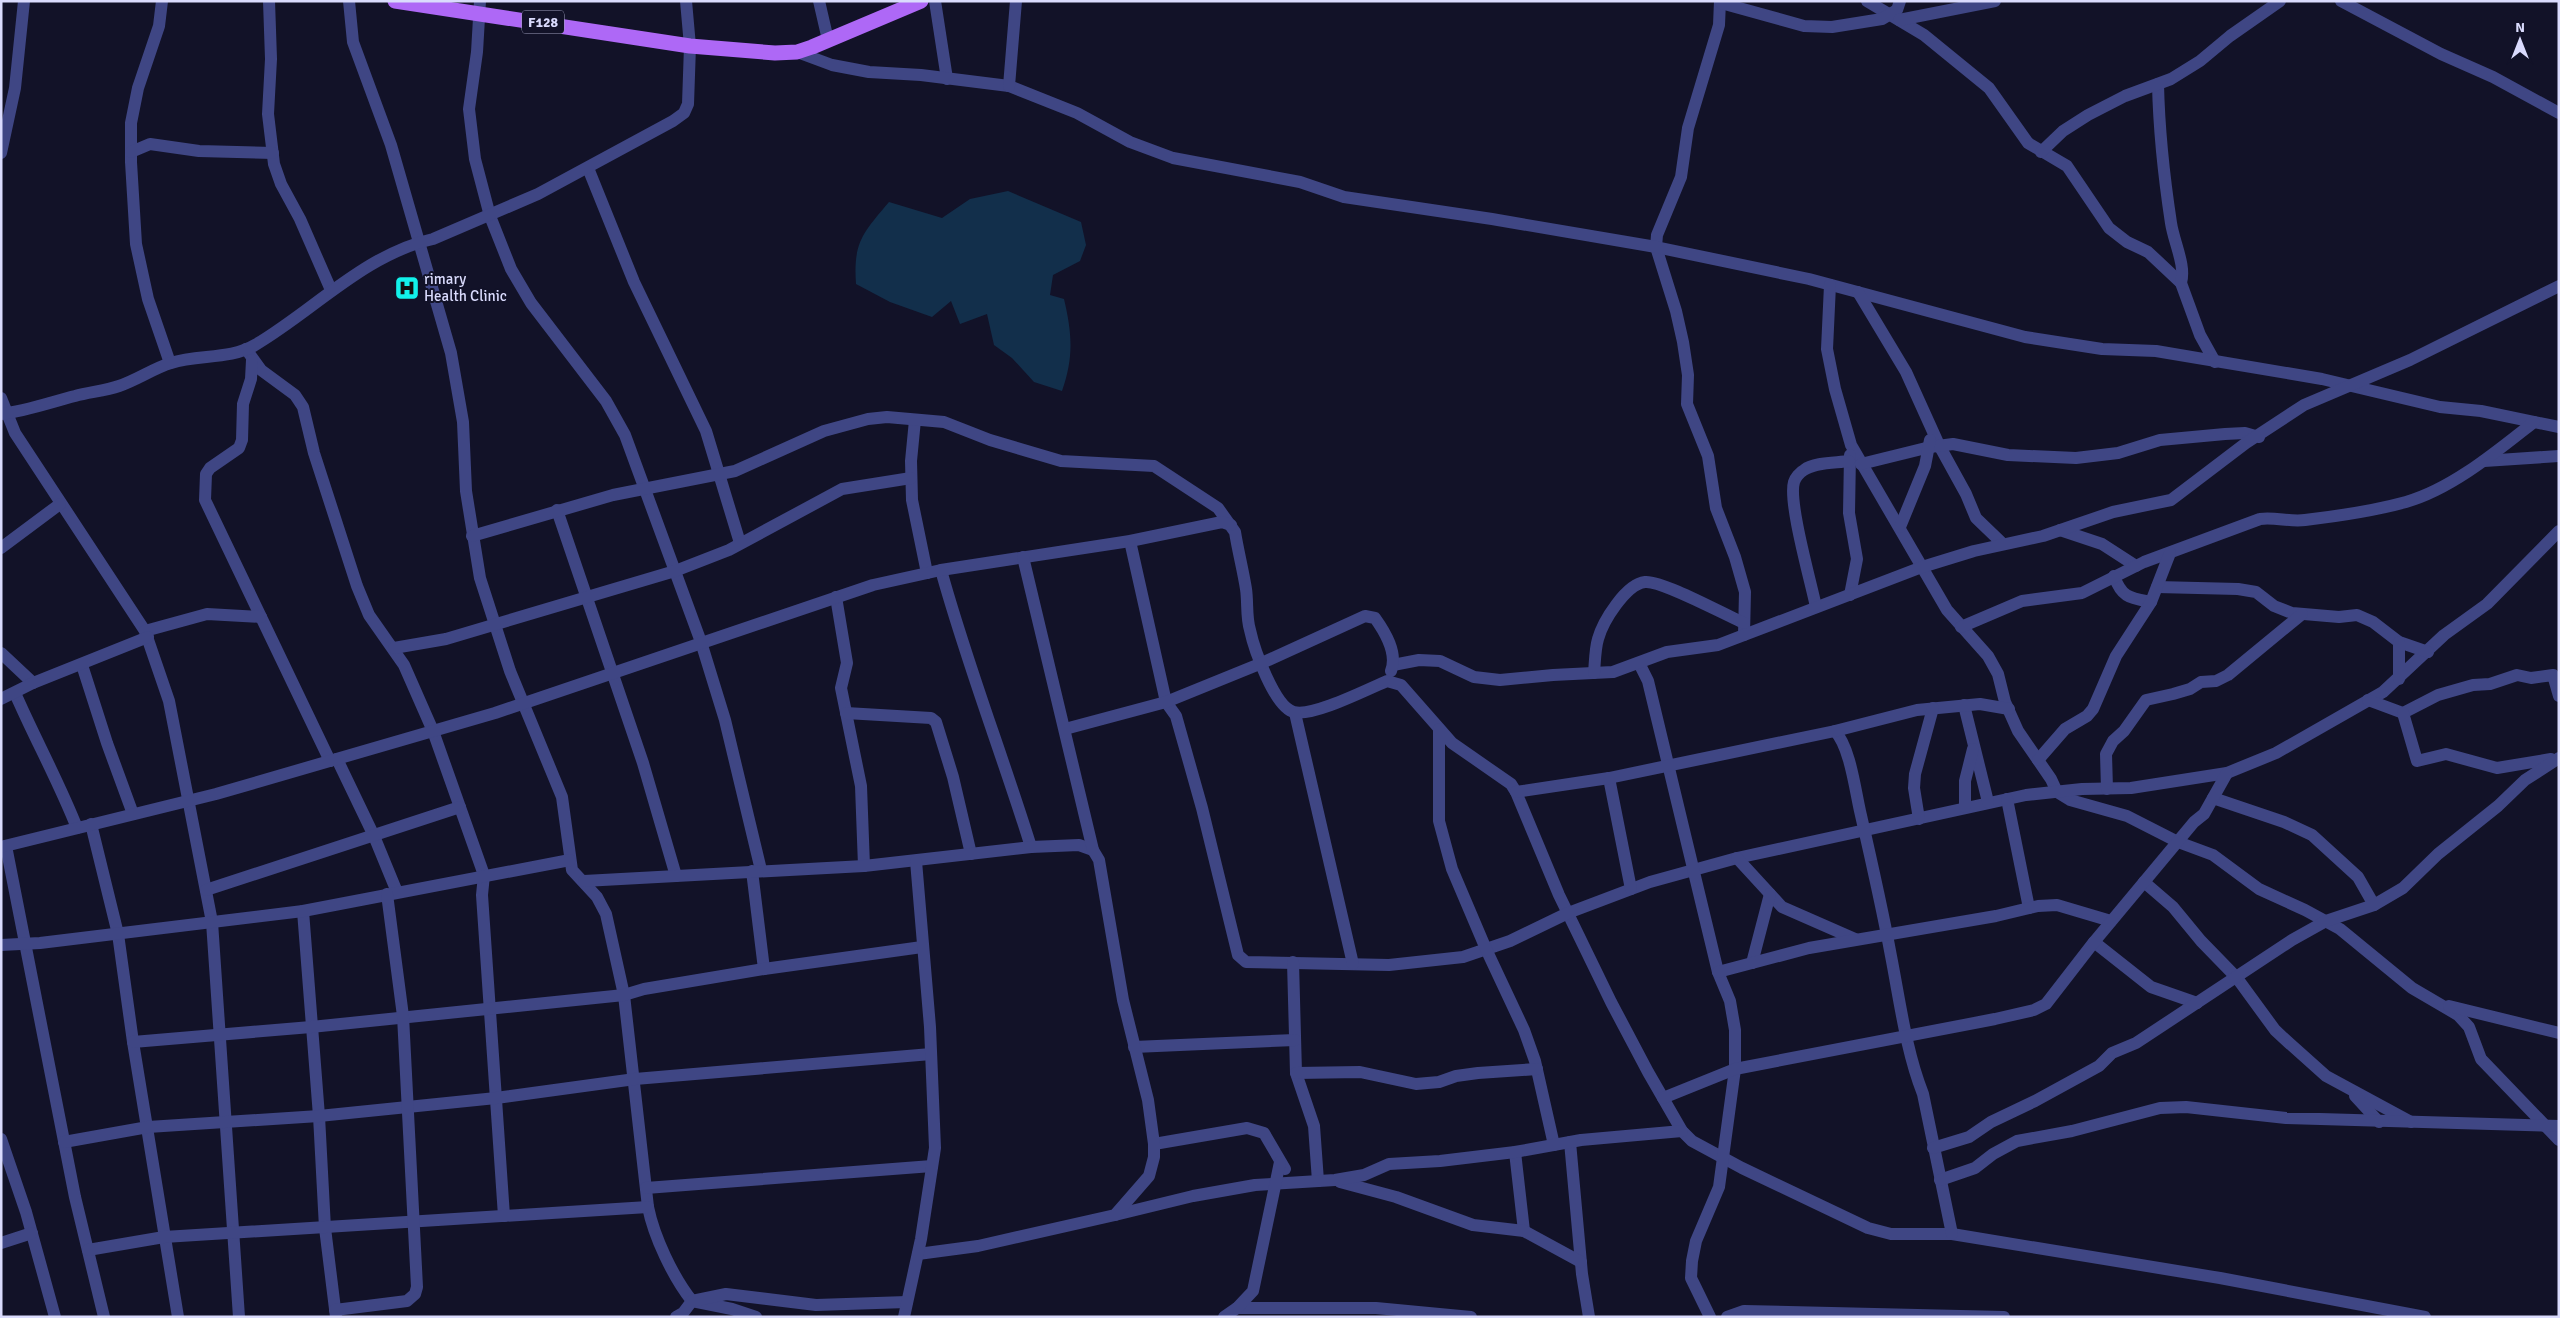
<svg xmlns="http://www.w3.org/2000/svg" width="2560" height="1318" viewBox="0 0 2560 1318" font-family="Signika,sans-serif">
	<style>
		.water { fill: #122f4b }
		.lines { fill: none; stroke-linecap: round; stroke-linejoin: round }
		.minor { stroke: #3f4684; stroke-width: 12 }
		.major { stroke: #ae68f6; stroke-width: 15 }
		.labels { text-anchor: middle; stroke-width: 4; stroke-linejoin: round; paint-order: stroke }
		.shield { fill: #121228; stroke: #9e9fbd; stroke-width: 1 }
		.shield-label { font-size: 14px; font-weight: bold; fill: #dadbfd }
		.poi-label { font-size: 15px; fill: #dadbfd; stroke: #121228; text-anchor: start }
	</style>
	<rect width="100%" height="100%" fill="#121228"/>
	<path class="water" d="M1008,191L1081,222L1086,245L1080,261L1053,275L1050,295L1064,299C1072,333 1074,357 1062,391L1034,382L1012,358L994,345L987,314L960,324L951,301L932,317L890,302L856,284C853,242 863,233 889,202L942,218L970,199Z"/>
	<g class="lines">
		<g class="minor">
			<polyline points="162,1 159,26 138,88 131,123 131,162 136,244 148,299 170,363"/>
			<polyline points="269,1 271,59 268,114 274,164 281,184 300,219 331,290"/>
			<path d="M349,1L353,42L391,145L451,353L463,422L466,491L480,578L510,671L562,797L572,870L597,897L606,914L624,995L648,1207C654,1237 673,1277 692,1301L732,1309L756,1317"/>
			<polyline points="480,1 477,52 469,109 475,159 490,216 511,269 531,303 606,401 625,435 701,642 725,720 761,870"/>
			<polyline points="819,1 828,40"/>
			<polyline points="935,1 947,79"/>
			<polyline points="1720,1 1719,25 1688,128 1681,177 1657,235 1656,247 1676,311 1683,342 1688,375 1687,404 1708,456 1716,508 1735,557 1745,592 1744,635"/>
			<polyline points="1867,1 1924,35 1989,88 2028,143 2067,166 2109,228 2127,242 2148,252 2181,283 2200,335 2215,362"/>
			<polyline points="2341,1 2441,54 2493,77 2559,113"/>
			<polyline points="1721,3 1804,26 1832,27 1882,19 1897,10 1900,1"/>
			<polyline points="1899,20 1995,1"/>
			<polyline points="797,52 832,65 869,72 921,75 1009,86 1077,113 1130,142 1173,158 1300,182 1344,197 1492,219 1656,247 1809,279 2025,337 2102,349 2156,351 2322,379 2440,407 2481,411 2559,427"/>
			<path d="M2158,84C2159,131 2164,177 2171,223C2174,243 2186,265 2181,283"/>
			<polyline points="1009,86 1016,1"/>
			<polyline points="131,152 150,144 199,151 273,153"/>
			<polyline points="2041,152 2063,131 2088,115 2125,96 2171,79 2200,61 2230,36 2280,1"/>
			<polyline points="1,153 15,88 24,1"/>
			<polyline points="588,168 634,282 706,431 740,543"/>
			<polyline points="1830,285 1827,349 1835,389 1851,445 1947,610 1988,656 1998,674 2005,702 2018,731 2051,779 2057,792 2070,800 2127,816 2178,842 2213,855 2259,889 2305,910 2340,929 2412,988 2458,1015 2469,1027 2481,1059 2559,1140"/>
			<polyline points="1858,292 1906,372 1939,445 1966,494 1976,518 2003,544"/>
			<polyline points="246,349 261,370 295,395 303,407 314,453 357,586 369,615 404,665 433,731 484,875 482,895 504,1216"/>
			<polyline points="252,360 251,379 243,404 242,440 239,448 210,468 206,474 205,500 330,761"/>
			<polyline points="1,398 15,433 145,631 169,701 212,922 239,1317"/>
			<path d="M1,414C26,411 51,402 75,396C89,392 105,391 119,386C137,380 154,368 171,363C198,354 230,360 255,345C313,311 365,254 433,239L538,194L673,121L684,113L688,104L690,46L686,1"/>
			<polyline points="915,420 911,461 912,500 927,573"/>
			<polyline points="1850,455 1849,513 1857,559 1850,595"/>
			<polyline points="2484,461 2559,456"/>
			<polyline points="1861,464 1930,447 1953,444 2008,455 2076,458 2118,453 2160,440 2225,434 2245,433 2259,437"/>
			<polyline points="557,510 643,763 676,876"/>
			<polyline points="1900,527 1925,466 1930,440"/>
			<polyline points="2060,530 2102,544 2136,566"/>
			<path d="M472,536L613,495L735,471L824,431L868,419L887,417L944,422L990,440L1061,461L1154,466L1218,508L1235,532C1238,551 1243,570 1246,589C1248,602 1246,617 1250,630C1254,649 1275,708 1294,712C1313,717 1368,689 1387,681L1401,685L1452,743L1511,784L1516,792L1559,895L1611,1002L1648,1072L1682,1131L1692,1141L1742,1168L1868,1228L1891,1234H1952L2220,1278L2425,1317"/>
			<polyline points="1130,541 1166,702 1176,716 1202,808 1238,955 1246,962 1389,965 1463,957 1510,941 1568,913 1650,882 1737,858 2026,795 2082,789 2131,788 2227,773 2276,753 2383,692 2444,635 2487,604 2559,531"/>
			<polyline points="1,548 60,504"/>
			<path d="M941,570C967,664 1002,754 1031,847"/>
			<path d="M2114,576C2122,598 2130,598 2151,602"/>
			<polyline points="2157,587 2238,589 2256,592 2274,606 2292,613 2339,617 2357,615 2373,622 2399,642 2428,652"/>
			<polyline points="836,597 847,663 841,688 861,786 864,866"/>
			<path d="M1816,607C1811,582 1788,502 1794,482C1795,478 1800,472 1804,470C1815,462 1836,463 1849,461"/>
			<path d="M1961,627L2022,601L2082,593L2144,562L2260,519C2275,517 2290,522 2305,520C2339,516 2373,511 2406,502C2452,489 2497,451 2534,422"/>
			<polyline points="145,631 207,614 261,617"/>
			<polyline points="2399,642 2399,679"/>
			<polyline points="394,648 446,639 675,571 729,550 842,489 911,478"/>
			<polyline points="1,653 33,683"/>
			<polyline points="1639,663 1648,681 1718,972 1730,1001 1735,1030 1735,1069 1719,1187 1696,1241 1692,1261 1691,1278 1710,1317"/>
			<polyline points="82,665 107,743 133,814"/>
			<polyline points="1393,665 1419,660 1440,661 1474,677 1500,680 1553,675 1613,672 1667,652 1718,645 1922,567 1974,551 2043,536 2113,512 2171,500 2246,443 2304,405 2410,360 2559,286"/>
			<path d="M1594,673C1595,662 1595,649 1598,639C1603,621 1626,584 1645,582C1662,580 1725,615 1744,623"/>
			<path d="M15,693C35,739 59,782 77,828"/>
			<polyline points="1,699 33,683 148,637"/>
			<polyline points="2368,700 2403,713 2438,695 2473,685 2490,684 2517,675 2531,678 2553,675 2559,696"/>
			<polyline points="1964,705 1988,802"/>
			<polyline points="846,713 931,718 936,722 953,777 971,854"/>
			<polyline points="1295,713 1353,964"/>
			<polyline points="2403,713 2417,761 2446,754 2497,768 2551,759"/>
			<path d="M1065,729L1166,702L1262,663L1365,616L1375,618C1385,632 1398,653 1391,671"/>
			<polyline points="1439,729 1439,821 1452,869 1486,949 1524,1030 1535,1061 1554,1145"/>
			<path d="M1835,731C1850,747 1855,789 1860,811C1871,859 1882,907 1891,956C1900,1002 1906,1051 1923,1094L1952,1234"/>
			<polyline points="337,759 374,836 397,892"/>
			<polyline points="2038,760 2065,729 2087,716 2093,709 2116,656 2151,602 2170,553"/>
			<polyline points="1609,778 1631,889"/>
			<polyline points="2107,789 2106,754 2113,741 2124,731 2146,700 2173,694 2190,689 2201,682 2216,681 2228,675 2302,614"/>
			<polyline points="1516,792 1609,778 1835,731 1917,710 1980,704 2009,709"/>
			<polyline points="2213,798 2284,822 2312,835 2358,877 2374,905"/>
			<polyline points="2007,799 2029,908"/>
			<polyline points="1965,807 1965,781 1973,749"/>
			<polyline points="1919,819 1914,788 1915,774 1933,708"/>
			<polyline points="91,824 118,934 133,1042 178,1317"/>
			<polyline points="6,846 75,1197 104,1317"/>
			<polyline points="1,847 216,794 495,713 873,585 941,570 1130,541 1222,522 1231,525"/>
			<polyline points="1737,858 1782,907 1855,939"/>
			<polyline points="752,871 764,969"/>
			<polyline points="584,881 864,866 1031,847 1079,845 1093,850"/>
			<polyline points="2144,882 2173,907 2201,941 2237,978 2275,1030 2289,1043 2326,1076 2411,1122"/>
			<polyline points="206,890 460,807"/>
			<polyline points="303,911 319,1116 325,1228 336,1317"/>
			<polyline points="2094,942 2151,987 2197,1003"/>
			<polyline points="1,945 40,943 303,911 570,860"/>
			<polyline points="1293,962 1296,1073 1314,1126 1318,1181"/>
			<polyline points="1752,963 1770,894"/>
			<polyline points="1718,972 1809,948 1996,916 2038,906 2057,905 2111,921"/>
			<polyline points="2449,1006 2559,1033"/>
			<polyline points="133,1042 311,1027 624,995 644,989 764,969 922,947"/>
			<polyline points="1134,1047 1295,1040"/>
			<polyline points="1296,1073 1360,1072 1416,1084 1439,1082 1456,1076 1478,1073 1537,1069"/>
			<polyline points="2355,1096 2379,1122"/>
			<polyline points="1663,1098 1735,1069 1995,1019 2034,1010 2046,1004 2094,942 2194,822 2204,814 2227,773"/>
			<polyline points="1,1139 26,1212 55,1317"/>
			<polyline points="64,1142 148,1127 319,1116 496,1098 635,1079 931,1054"/>
			<polyline points="1570,1142 1582,1274 1589,1317"/>
			<polyline points="1154,1144 1247,1128 1264,1133 1285,1169"/>
			<polyline points="1933,1148 1969,1137 1991,1122 2035,1101 2099,1066 2112,1053 2136,1043 2292,940 2326,921 2374,905 2403,888 2438,854 2498,806 2525,780 2559,758"/>
			<polyline points="1515,1152 1524,1231"/>
			<polyline points="1940,1180 1975,1168 1993,1154 2017,1141 2072,1131 2160,1108 2186,1107 2286,1118 2559,1126"/>
			<polyline points="1340,1182 1396,1197 1473,1225 1524,1231 1581,1262"/>
			<polyline points="646,1188 932,1166"/>
			<polyline points="1115,1215 1193,1196 1255,1185 1335,1180 1364,1175 1389,1164 1440,1161 1515,1152 1581,1140 1682,1131"/>
			<polyline points="1,1243 32,1233"/>
			<polyline points="88,1250 164,1237 648,1207"/>
			<polyline points="918,1254 978,1246 1115,1215 1149,1176 1154,1157 1154,1144 1148,1100 1123,1000 1099,860 1093,850 1023,557"/>
			<polyline points="1237,1308 1376,1308 1471,1317"/>
			<polyline points="335,1310 407,1301 415,1294 417,1287 403,1016 387,894"/>
			<polyline points="676,1317 683,1313 692,1301 726,1294 816,1305 907,1302"/>
			<polyline points="904,1317 921,1239 935,1148 930,1027 916,861"/>
			<polyline points="1224,1317 1237,1308 1253,1291 1280,1162"/>
			<polyline points="1727,1317 1744,1311 2004,1317"/>
		</g>
		<polyline class="major" points="395,1 690,46 775,53 797,52 812,47 921,1"/>
	</g>
	<defs>
		<symbol id="hospital-square" viewBox="-11 -11 22 22"><rect x="-9" y="-9" width="18" height="18" rx="4" fill="#12f1ea" stroke="#121228"/><path d="M-5-5h3v3.5h4V-5h3V5h-3V1.5h-4V5h-3Z" fill="#111"/></symbol>
	</defs>
	<g fill-rule="evenodd">
		<use href="#hospital-square" x="393" y="274" width="28" height="28"/>
	</g>
	<g class="labels">
		<rect class="shield" x="522" y="10.5" width="42" height="23" rx="4"/>
		<g class="shield-label">
			<text x="543" y="27">F128</text>
		</g>
		<g class="poi-label">
			<text x="424" y="284">rimary<tspan x="424" dy="17">Health Clinic</tspan></text>
		</g>
	</g>
	<rect width="2560" height="1318" fill="none" stroke="#dadbfd" stroke-width="5"/>
	<g transform="translate(2520 40)" stroke="#121228" stroke-width="4" paint-order="stroke">
	<path d="M0-4L9 19L0 12L-9 19Z" fill="#dadbfd"/>
	<text y="-8" font-size="14" font-weight="bold" text-anchor="middle" fill="#dadbfd">N</text>
	</g>
</svg>
